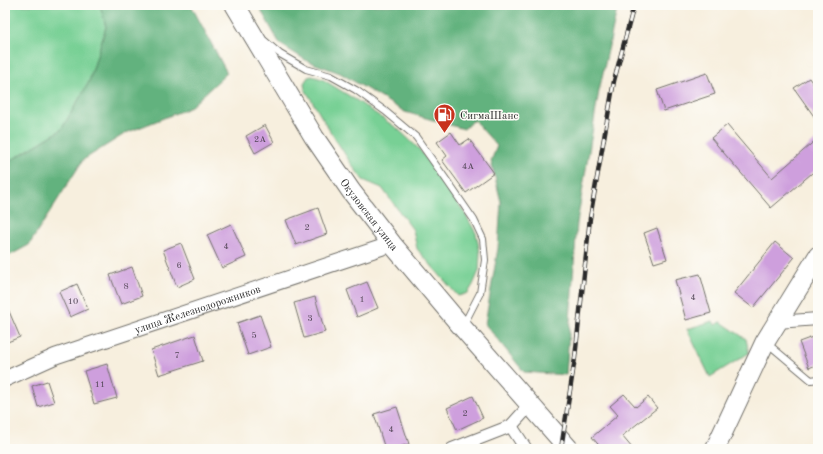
<svg xmlns="http://www.w3.org/2000/svg" width="823" height="454" viewBox="0 0 823 454" font-family="'Old Standard TT',serif">
	<style>
		.green { fill: #78d095; stroke: #527e60 }
		.forest { fill: #62b27e; stroke: #466e54 }
		.building { fill: #ce9fdd }
		.lines { fill: none; stroke-linecap: round; stroke-linejoin: round }
		.service-casing { stroke: #72706a; stroke-width: 8 }
		.minor-casing { stroke: #72706a; stroke-width: 14 }
		.tertiary-casing { stroke: #72706a; stroke-width: 17 }
		.primary-casing { stroke: #72706a; stroke-width: 21 }
		.service { stroke: #fff; stroke-width: 6 }
		.minor { stroke: #fff; stroke-width: 12 }
		.tertiary { stroke: #fff; stroke-width: 15 }
		.primary { stroke: #fff; stroke-width: 19 }
		.rail-casing { stroke: #2b2b2b; stroke-width: 4.5 }
		.rail { stroke: #fdfcf7; stroke-width: 3; stroke-dasharray: 9; stroke-linecap: butt }
		.labels { text-anchor: middle; stroke-width: 3; stroke-linejoin: round; paint-order: stroke }
		.number-label { font-size: 9px; fill: #544858 }
		.poi-label { font-size: 11px; fill: #2b2b2b; stroke: #fdfcf7; text-anchor: start }
		.street-label { font-size: 11px; fill: #2b2b2b; stroke: #fdfcf7 }
	</style>
	<rect width="100%" height="100%" fill="#fdfcf7"/>
	<filter id="ink" filterUnits="userSpaceOnUse"><feTurbulence type="fractalNoise" baseFrequency=".025" numOctaves="2"/><feDisplacementMap in="SourceGraphic" scale="8" xChannelSelector="R" yChannelSelector="G"/><feConvolveMatrix kernelMatrix="1 2 1 2 8 2 1 2 1" color-interpolation-filters="sRGB"/></filter>
	<filter id="wash" filterUnits="userSpaceOnUse"><feTurbulence type="fractalNoise" baseFrequency=".012" numOctaves="4" result="noise"/><feDisplacementMap in="SourceGraphic" scale="16" xChannelSelector="R" yChannelSelector="G"/><feGaussianBlur stdDeviation="0.9" result="paint"/><feColorMatrix in="noise" values="0 0 0 0 0 0 0 0 0 0 0 0 0 0 0 0 0 1.4 0 .05"/><feComposite in="paint" operator="in"/></filter>
	<g filter="url(#wash)">
		<rect width="100%" height="100%" fill="#f7efde"/>
		<g class="green">
			<polygon points="5,5 100,5 106,27 89,82 61,130 5,164"/>
			<polygon points="312,76 322,79 356,100 398,129 420,150 464,212 476,233 480,253 479,271 473,285 468,293 458,296 417,249 413,230 382,188 363,180 352,165 328,128 305,89 304,83 308,77"/>
			<polygon points="713,321 715,325 721,322 746,339 749,353 710,377 687,329"/>
		</g>
		<g class="forest">
			<polygon points="100,5 191,5 227,73 189,108 126,133 83,160 29,245 5,258 5,164 61,130 89,82 106,27"/>
			<polygon points="258,5 618,5 599,91 577,223 566,375 524,372 485,324 498,248 501,202 491,161 497,146 474,120 464,129 405,112 340,73 307,61 280,44"/>
		</g>
		<g id="blocks">
			<g class="building">
				<polygon points="707,73 715,94 664,111 657,90"/>
				<polygon points="809,78 818,91 818,122 794,88"/>
				<polygon points="265,125 274,142 255,153 246,136"/>
				<polygon points="727,125 772,178 818,138 818,168 771,208 711,138"/>
				<polygon points="451,132 460,145 469,139 494,173 466,193 442,160 447,156 437,142"/>
				<polygon points="318,208 327,234 296,245 286,220"/>
				<polygon points="231,224 246,257 222,268 207,235"/>
				<polygon points="657,228 667,259 654,263 644,233"/>
				<polygon points="775,242 794,258 753,308 734,293"/>
				<polygon points="181,243 195,279 177,287 163,250"/>
				<polygon points="132,267 142,296 121,304 110,275"/>
				<polygon points="700,274 711,313 686,320 675,280"/>
				<polygon points="367,282 378,308 357,317 347,290"/>
				<polygon points="77,284 88,309 70,317 59,292"/>
				<polygon points="315,297 325,332 304,338 294,303"/>
				<polygon points="5,302 20,337 5,343"/>
				<polygon points="260,315 271,347 248,355 237,323"/>
				<polygon points="195,335 203,361 159,375 151,350"/>
				<polygon points="818,335 818,364 809,368 799,342"/>
				<polygon points="107,364 117,398 94,404 84,371"/>
				<polygon points="47,381 54,402 38,407 32,386"/>
				<polygon points="624,394 636,407 648,397 657,408 622,436 633,449 602,449 592,437 618,415 610,406"/>
				<polygon points="473,396 483,418 457,430 447,408"/>
				<polygon points="397,407 409,444 393,449 385,449 374,414"/>
			</g>
		</g>
	</g>
	<g filter="url(#ink)">
		<use href="#blocks" fill-opacity="0" stroke="#72706a" stroke-width="1"/>
		<g class="lines">
			<defs>
				<g id="service">
					<polyline points="265,41 280,54 306,69 331,76 356,90 385,111 416,137 445,178 474,220 483,239 485,260 480,293 464,324"/>
					<polyline points="767,343 811,380 818,379"/>
				</g>
				<g id="minor">
					<polyline points="777,322 818,319"/>
					<polyline points="511,426 526,449"/>
					<polyline points="452,449 511,426 530,405"/>
				</g>
				<g id="tertiary">
					<path id="s1" d="M5,379L56,356L392,244"/>
				</g>
				<g id="primary">
					<path id="s2" d="M235,5L314,137L351,191L392,244L462,327L569,449"/>
					<polyline points="715,449 765,342 818,256"/>
				</g>
			</defs>
			<use href="#service" class="service-casing"/>
			<use href="#minor" class="minor-casing"/>
			<use href="#tertiary" class="tertiary-casing"/>
			<use href="#primary" class="primary-casing"/>
			<use href="#service" class="service"/>
			<use href="#minor" class="minor"/>
			<use href="#tertiary" class="tertiary"/>
			<use href="#primary" class="primary"/>
			<defs>
				<polyline id="rail" points="561,449 575,358 590,218 614,81 634,5"/>
			</defs>
			<use href="#rail" class="rail-casing"/>
			<use href="#rail" class="rail"/>
		</g>
	</g>
	<defs>
		<symbol id="fuel-pin" viewBox="-11 -11 22 30"><path d="M0 17L-7.5 6A9.5 9.5 0 1 1 7.5 6Z" fill="#c8321e" stroke="#fdfcf7"/><path d="M-5.5-6h7V0h2V4h1.3V-2.5L3-4.5l.8-.8L6-3V5H2.5V1h-1V6h-7ZM-4.2-4.7v3.2H.2V-4.7Z" fill="#fff"/></symbol>
	</defs>
	<g fill-rule="evenodd">
		<use href="#fuel-pin" x="432" y="102" width="25" height="34"/>
	</g>
	<g class="labels">
		<g class="number-label">
			<text x="260" y="142">2А</text>
			<text x="468" y="169">4А</text>
			<text x="307" y="230">2</text>
			<text x="226" y="249">4</text>
			<text x="179" y="268">6</text>
			<text x="126" y="289">8</text>
			<text x="693" y="300">4</text>
			<text x="362" y="302">1</text>
			<text x="73" y="304">10</text>
			<text x="310" y="321">3</text>
			<text x="254" y="338">5</text>
			<text x="177" y="358">7</text>
			<text x="100" y="387">11</text>
			<text x="465" y="416">2</text>
			<text x="391" y="432">4</text>
		</g>
		<g class="poi-label">
			<text x="460" y="119">СигмаШанс</text>
		</g>
		<g class="street-label">
			<text dy="4" stroke="none"><textPath href="#s2" startOffset="249">Окуловская улица</textPath></text>
			<text dy="4" stroke="none"><textPath href="#s1" startOffset="205">улица Железнодорожников</textPath></text>
		</g>
	</g>
	<rect width="823" height="454" fill="none" stroke="#fdfcf7" stroke-width="20"/>
</svg>
